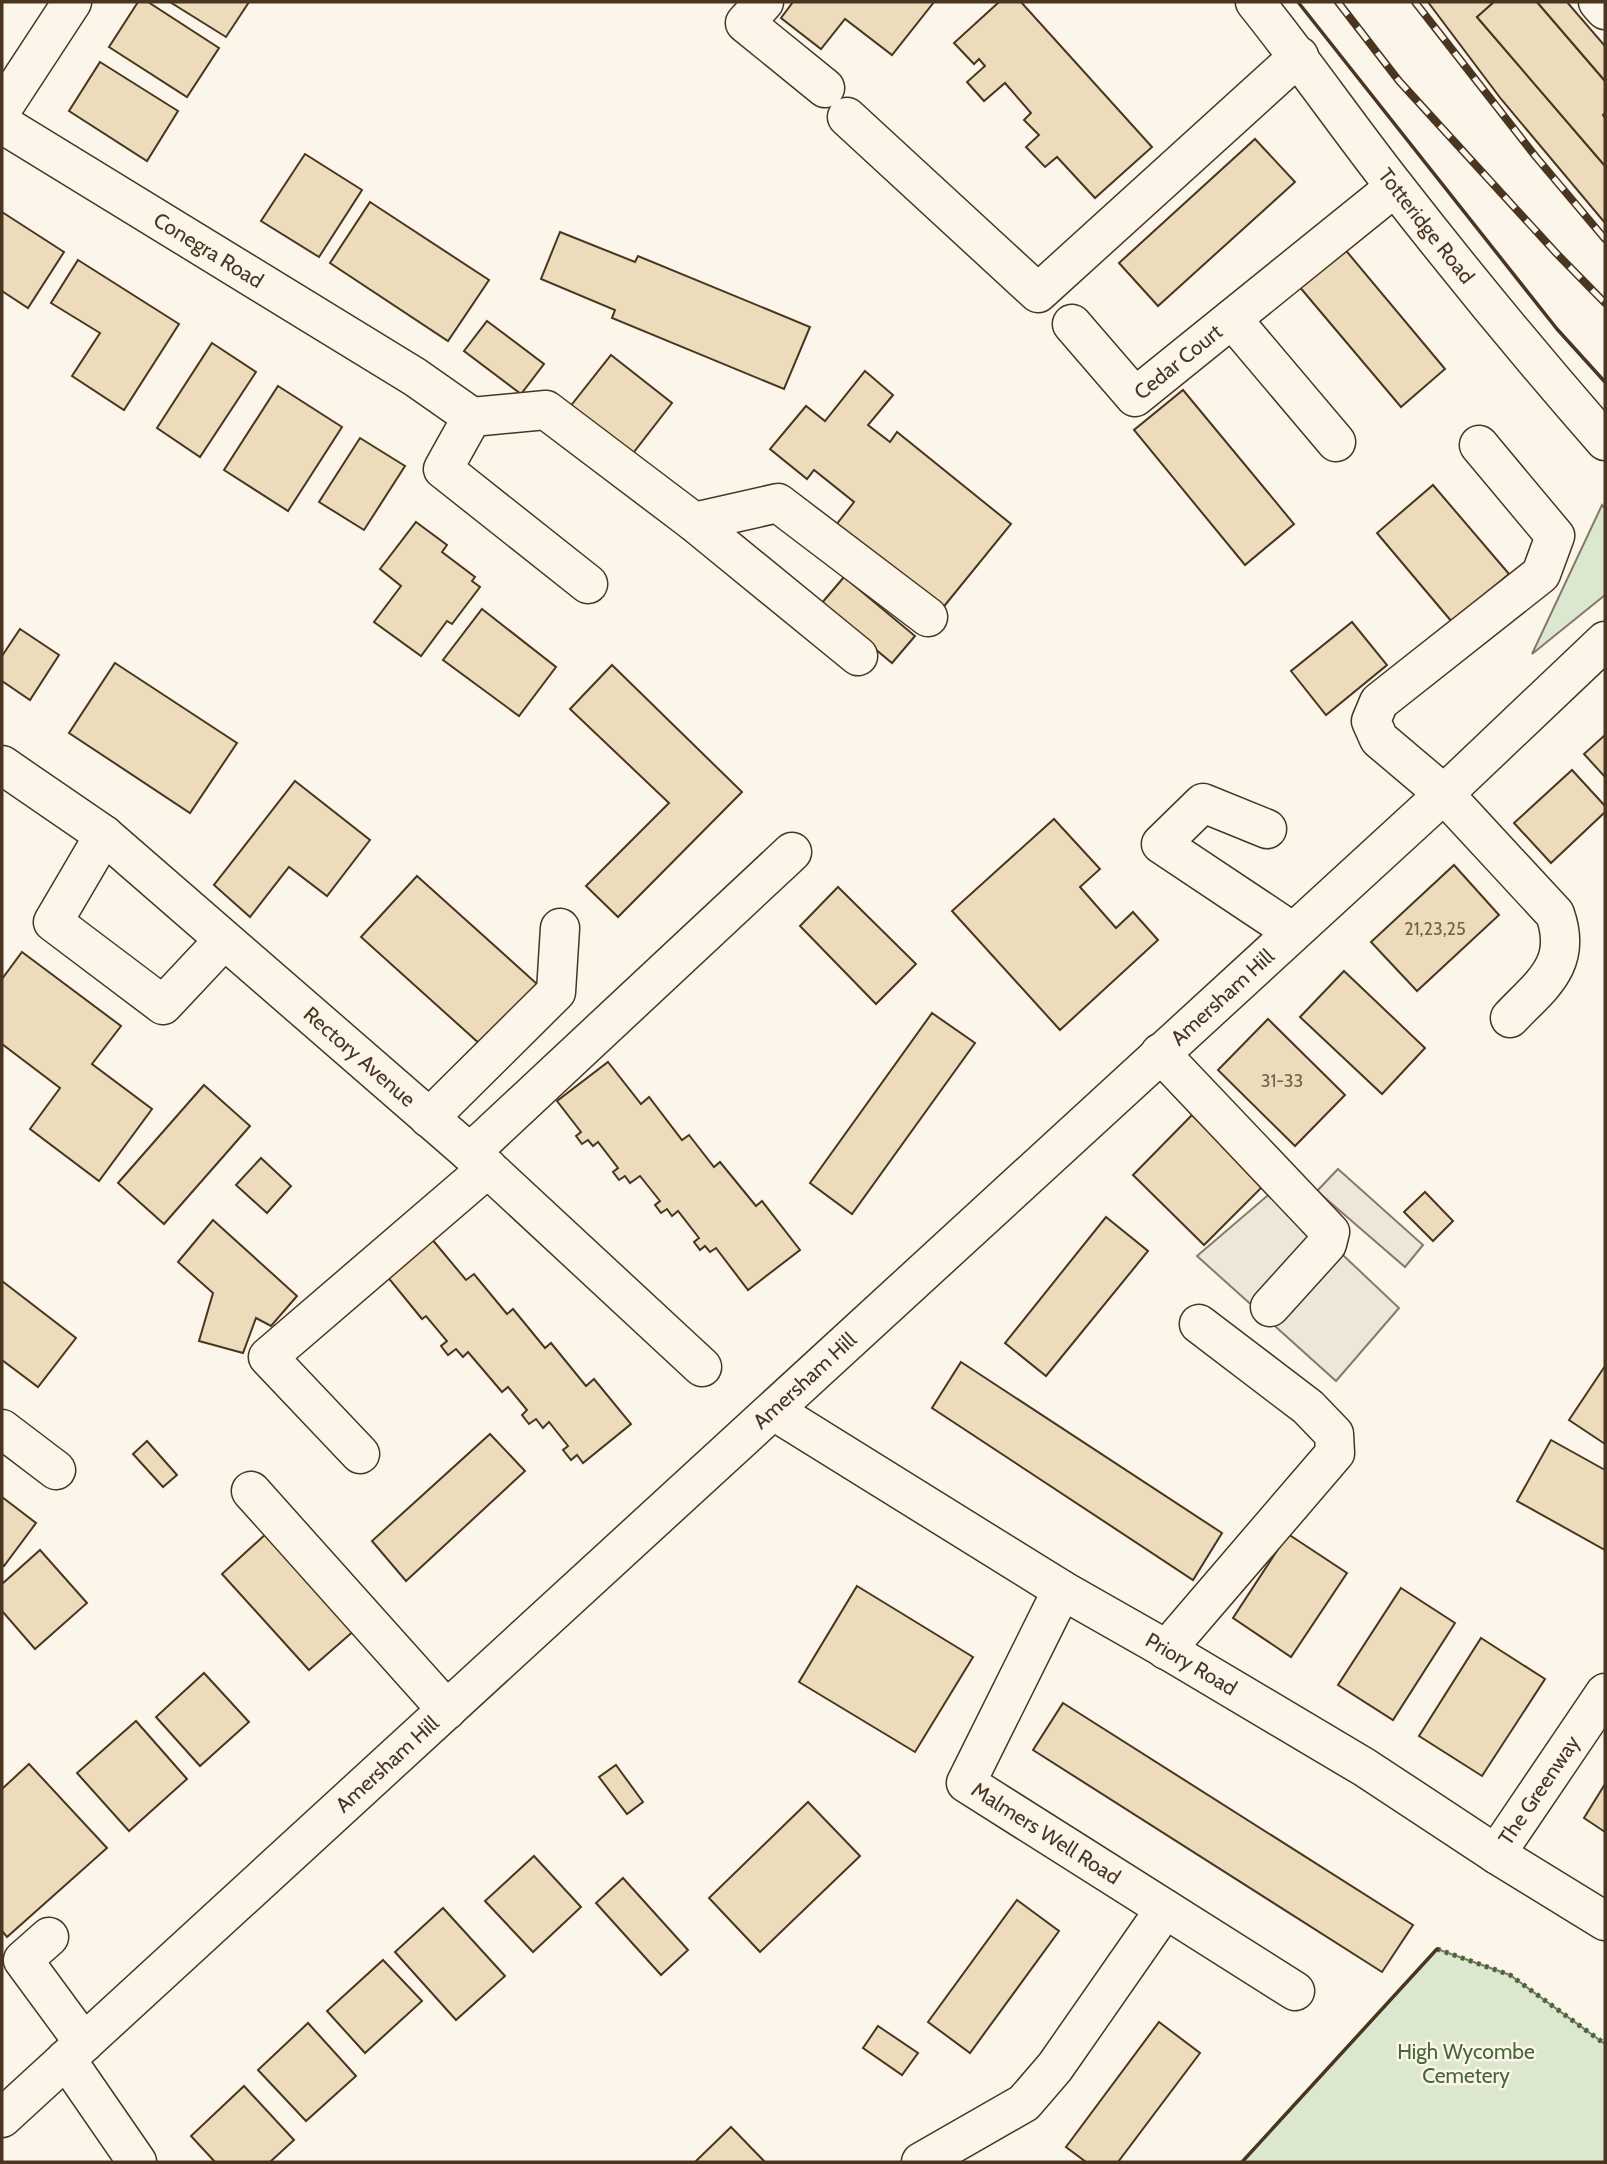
<svg xmlns="http://www.w3.org/2000/svg" width="1607" height="2164" viewBox="0 0 1607 2164" font-family="Cabin,sans-serif">
	<style>
		.green { fill: #dce7d0; stroke: #887966; stroke-width: 2 }
		.parking { fill: #ede7d9; stroke: #887966; stroke-width: 2 }
		.building { fill: #ecdcbc; stroke: #4a3520; stroke-width: 2 }
		.lines { fill: none; stroke-linecap: round; stroke-linejoin: round }
		.minor-casing { stroke: #4a3520; stroke-width: 41 }
		.major-casing { stroke: #4a3520; stroke-width: 41 }
		.minor { stroke: #fbf6e9; stroke-width: 38 }
		.major { stroke: #fbf6e9; stroke-width: 38 }
		.rail-casing { stroke: #4a3520; stroke-width: 8 }
		.rail { stroke: #fbf6e9; stroke-width: 5; stroke-dasharray: 16; stroke-linecap: butt }
		.hedge { stroke: #436837; stroke-width: 5; stroke-dasharray: 3.5 5; stroke-linecap: butt }
		.wall { stroke: #4a3520; stroke-width: 3.5 }
		.labels { text-anchor: middle; stroke-width: 5; stroke-linejoin: round; paint-order: stroke }
		.number-label { font-size: 18px; fill: #725f47 }
		.street-label { font-size: 21px; fill: #4a3520; stroke: #fbf6e9 }
		.park-label { font-size: 21px; fill: #436837; stroke: #fbf6e9 }
	</style>
	<rect width="100%" height="100%" fill="#fbf6e9"/>
	<g class="green">
		<polygon points="1602,505 1605,508 1605,595 1532,654"/>
		<polygon points="1437,1949 1510,1975 1605,2044 1605,2162 1242,2162"/>
	</g>
	<g class="parking">
		<polygon points="1338,1169 1423,1245 1405,1267 1317,1191"/>
		<polygon points="1274,1190 1399,1308 1336,1381 1197,1256"/>
	</g>
	<g class="building">
		<polygon points="138,2 148,2 219,48 187,97 109,47"/>
		<polygon points="170,2 249,2 226,37"/>
		<polygon points="793,2 934,2 892,55 845,19 821,49 781,18"/>
		<polygon points="999,2 1021,2 1152,147 1095,198 1057,157 1045,167 1026,147 1039,135 1024,120 1031,113 1005,83 984,101 967,82 985,66 979,59 974,64 954,43"/>
		<polygon points="1428,2 1494,2 1477,17 1605,166 1605,223 1501,99"/>
		<polygon points="1494,2 1537,2 1605,81 1605,113 1603,115 1605,118 1605,166 1477,17"/>
		<polygon points="1537,2 1567,2 1605,46 1605,81"/>
		<polygon points="100,62 178,111 147,161 69,111"/>
		<polygon points="1255,139 1295,182 1158,306 1119,263"/>
		<polygon points="305,154 362,190 319,257 261,221"/>
		<polygon points="370,202 489,280 448,341 330,263"/>
		<polygon points="2,212 64,252 28,308 2,291"/>
		<polygon points="560,232 635,262 638,256 810,327 784,389 612,318 615,310 541,279"/>
		<polygon points="1343,247 1445,369 1401,407 1298,285"/>
		<polygon points="78,260 179,324 124,410 72,376 100,333 51,303"/>
		<polygon points="487,321 544,364 521,394 464,351"/>
		<polygon points="212,343 256,372 200,457 157,428"/>
		<polygon points="611,355 672,403 630,457 569,408"/>
		<polygon points="865,371 893,395 868,425 890,442 897,432 1011,524 941,610 836,525 854,502 814,470 807,479 770,449 806,406 825,421"/>
		<polygon points="278,386 342,427 288,511 224,470"/>
		<polygon points="1183,390 1294,524 1245,565 1134,430"/>
		<polygon points="360,438 405,466 364,530 319,502"/>
		<polygon points="1433,485 1509,574 1452,622 1377,533"/>
		<polygon points="416,522 447,545 442,552 475,577 472,581 480,587 452,624 447,621 421,656 374,622 401,586 380,569"/>
		<polygon points="844,577 915,636 892,663 821,604"/>
		<polygon points="482,609 556,667 519,716 443,660"/>
		<polygon points="1352,622 1387,665 1326,715 1291,671"/>
		<polygon points="20,629 59,655 30,700 2,681 2,656"/>
		<polygon points="115,663 237,743 190,813 69,733"/>
		<polygon points="612,665 742,792 618,917 586,886 669,803 570,709"/>
		<polygon points="1605,735 1605,777 1584,754"/>
		<polygon points="1572,770 1605,806 1605,812 1551,863 1514,823"/>
		<polygon points="295,781 370,840 327,896 289,867 250,917 214,885"/>
		<polygon points="1054,819 1100,869 1080,887 1116,928 1133,912 1158,940 1060,1030 952,911"/>
		<polygon points="1454,865 1499,915 1417,991 1371,942"/>
		<polygon points="417,876 537,984 481,1045 361,937"/>
		<polygon points="838,887 916,964 876,1004 800,926"/>
		<polygon points="22,952 121,1026 92,1064 152,1109 99,1181 30,1129 60,1088 2,1044 2,979"/>
		<polygon points="1344,971 1425,1048 1382,1094 1300,1017"/>
		<polygon points="932,1013 975,1043 852,1214 810,1183"/>
		<polygon points="1268,1019 1345,1095 1295,1146 1218,1070"/>
		<polygon points="608,1062 641,1104 649,1097 682,1140 689,1135 714,1167 720,1162 756,1206 762,1201 800,1250 748,1290 716,1248 710,1252 705,1246 700,1250 694,1242 699,1238 678,1211 672,1216 667,1209 661,1213 655,1205 660,1201 640,1176 630,1183 625,1176 619,1180 613,1172 618,1168 598,1142 593,1146 588,1140 582,1144 576,1136 581,1132 557,1101"/>
		<polygon points="204,1085 250,1126 164,1224 118,1183"/>
		<polygon points="1192,1115 1263,1186 1204,1245 1133,1175"/>
		<polygon points="261,1158 291,1186 267,1213 236,1185"/>
		<polygon points="1425,1192 1453,1221 1433,1241 1404,1212"/>
		<polygon points="1106,1217 1148,1251 1046,1376 1005,1343"/>
		<polygon points="213,1220 297,1296 271,1326 256,1318 243,1353 199,1341 213,1293 178,1262"/>
		<polygon points="431,1238 466,1280 474,1274 507,1314 513,1309 545,1348 551,1343 586,1386 594,1379 631,1424 583,1463 577,1455 571,1460 563,1450 568,1446 549,1422 543,1428 536,1419 529,1424 522,1415 527,1410 508,1387 502,1392 468,1352 463,1357 456,1349 448,1355 441,1346 447,1341 426,1316 422,1319 386,1275"/>
		<polygon points="2,1281 76,1338 38,1387 2,1360"/>
		<polygon points="961,1362 1222,1533 1193,1580 932,1408"/>
		<polygon points="1605,1366 1605,1444 1569,1420"/>
		<polygon points="490,1434 525,1471 406,1581 372,1541"/>
		<polygon points="1551,1440 1605,1470 1605,1550 1517,1501"/>
		<polygon points="147,1441 177,1475 163,1487 133,1454"/>
		<polygon points="2,1497 36,1523 4,1566 2,1564"/>
		<polygon points="268,1532 356,1629 309,1670 222,1574"/>
		<polygon points="1288,1534 1347,1573 1291,1657 1233,1618"/>
		<polygon points="40,1550 87,1603 35,1649 2,1611 2,1584"/>
		<polygon points="857,1586 973,1657 915,1752 799,1682"/>
		<polygon points="1401,1588 1455,1623 1393,1720 1338,1685"/>
		<polygon points="1481,1638 1545,1679 1482,1776 1419,1736"/>
		<polygon points="204,1673 249,1722 200,1766 156,1717"/>
		<polygon points="1063,1703 1413,1925 1382,1972 1033,1750"/>
		<polygon points="136,1721 187,1779 129,1831 77,1773"/>
		<polygon points="29,1764 107,1848 7,1937 2,1931 2,1789"/>
		<polygon points="616,1765 643,1802 627,1814 599,1777"/>
		<polygon points="1605,1784 1605,1832 1584,1818"/>
		<polygon points="808,1802 860,1856 760,1952 709,1898"/>
		<polygon points="534,1856 581,1907 533,1952 485,1901"/>
		<polygon points="623,1878 688,1950 661,1975 596,1903"/>
		<polygon points="1017,1900 1059,1931 970,2053 928,2022"/>
		<polygon points="443,1908 505,1976 456,2020 395,1952"/>
		<polygon points="383,1960 422,2001 365,2053 327,2011"/>
		<polygon points="1159,2022 1200,2053 1118,2162 1086,2162 1066,2147"/>
		<polygon points="308,2023 356,2076 306,2121 258,2070"/>
		<polygon points="878,2026 918,2053 902,2075 863,2048"/>
		<polygon points="244,2086 294,2140 270,2162 215,2162 191,2136"/>
		<polygon points="731,2127 765,2162 695,2162"/>
	</g>
	<g class="lines">
		<defs>
			<g id="minor">
				<polyline points="764,2 745,23 825,88"/>
				<path id="s1" d="M1255,2C1304,63 1348,127 1396,188C1463,274 1533,359 1605,441"/>
				<polyline points="1598,2 1605,10"/>
				<polyline points="2,109 72,2"/>
				<polyline points="847,117 1038,293 1299,56"/>
				<path id="s2" d="M2,124L415,377L472,417L546,410L694,522L858,656"/>
				<polyline points="1232,319 1336,442"/>
				<path id="s3" d="M1072,324L1135,397L1395,187"/>
				<polyline points="472,417 443,469 588,584"/>
				<path d="M1479,445L1555,536L1541,574L1379,702L1371,721L1379,739L1444,794L1555,914C1573,965 1541,985 1510,1018"/>
				<polyline points="694,522 778,503 928,617"/>
				<path id="s4" d="M2,765L104,835L493,1173L702,1367"/>
				<polyline points="1267,829 1203,803 1161,844 1293,932"/>
				<polyline points="104,835 53,922 163,1005 224,940"/>
				<polyline points="1160,1053 1330,1232 1327,1244 1270,1307"/>
				<polyline points="429,1118 556,992 560,928"/>
				<polyline points="470,1153 792,852"/>
				<path id="s5" d="M774,1411L1062,1590L1157,1644L1364,1767L1496,1854L1605,1921"/>
				<polyline points="2,1429 56,1470"/>
				<polyline points="360,1454 268,1357 488,1168"/>
				<polyline points="251,1491 447,1710"/>
				<path id="s6" d="M1062,1590L966,1783L1295,1991"/>
				<polyline points="1166,1650 1335,1453 1334,1434 1308,1407 1199,1324"/>
				<path id="s7" d="M1496,1854L1605,1693"/>
				<polyline points="49,1937 23,1960 84,2043"/>
				<polyline points="66,2059 137,2162"/>
				<polyline points="921,2162 1024,2103 1055,2067 1165,1909"/>
			</g>
			<g id="major">
				<path id="s8" d="M2,2118L1444,794L1605,641"/>
			</g>
		</defs>
		<use href="#minor" class="minor-casing"/>
		<use href="#major" class="major-casing"/>
		<use href="#minor" class="minor"/>
		<use href="#major" class="major"/>
		<defs>
			<g id="rail">
				<polyline points="1338,2 1399,81 1557,254 1605,303"/>
				<polyline points="1415,2 1536,157 1605,239"/>
			</g>
		</defs>
		<use href="#rail" class="rail-casing"/>
		<use href="#rail" class="rail"/>
		<polyline class="hedge" points="1437,1949 1510,1975 1605,2044"/>
		<g class="wall">
			<polyline points="1298,2 1557,329 1605,382"/>
			<polyline points="1242,2162 1437,1949"/>
		</g>
	</g>
	<g class="labels">
		<g class="number-label">
			<text x="1435" y="935">21,23,25</text>
			<text x="1282" y="1087">31-33</text>
		</g>
		<g class="street-label">
			<text dy="7" stroke="none"><textPath href="#s1" startOffset="282">Totteridge Road</textPath></text>
			<text dy="7" stroke="none"><textPath href="#s2" startOffset="242">Conegra Road</textPath></text>
			<text dy="7" stroke="none"><textPath href="#s3" startOffset="152">Cedar Court</textPath></text>
			<text dy="7" stroke="none"><textPath href="#s8" startOffset="1657">Amersham Hill</textPath></text>
			<text dy="7" stroke="none"><textPath href="#s4" startOffset="462">Rectory Avenue</textPath></text>
			<text dy="7" stroke="none"><textPath href="#s8" startOffset="1090">Amersham Hill</textPath></text>
			<text dy="7" stroke="none"><textPath href="#s5" startOffset="488">Priory Road</textPath></text>
			<text dy="7" stroke="none"><textPath href="#s8" startOffset="523">Amersham Hill</textPath></text>
			<text dy="7" stroke="none"><textPath href="#s7" startOffset="77">The Greenway</textPath></text>
			<text dy="7" stroke="none"><textPath href="#s6" startOffset="310">Malmers Well Road</textPath></text>
		</g>
		<g class="park-label">
			<text x="1466" y="2059">High Wycombe<tspan x="1466" dy="24">Cemetery</tspan></text>
		</g>
	</g>
	<rect width="1607" height="2164" fill="none" stroke="#4a3520" stroke-width="7"/>
</svg>
